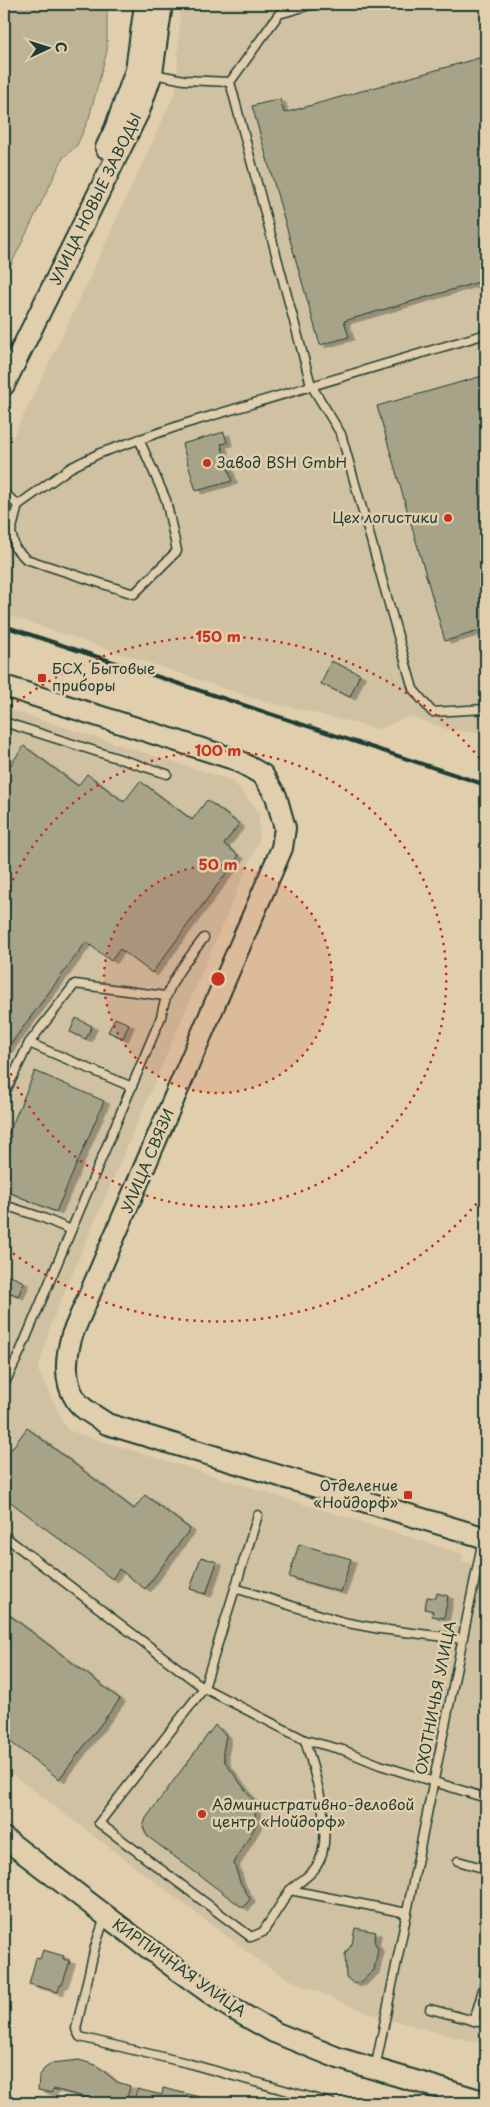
<svg xmlns="http://www.w3.org/2000/svg" width="490" height="2107" viewBox="0 0 490 2107" font-family="'Playpen Sans',sans-serif">
	<style>
		.built { fill: #cfc1a2 }
		.green { fill: #bdb496; stroke: #6e7865 }
		.building { fill: #a7a389; stroke: #1f3d34; filter: url(#shadow) }
		.lines { fill: none; stroke-linecap: round; stroke-linejoin: round }
		.service-casing { stroke: #1f3d34; stroke-width: 11 }
		.tertiary-casing { stroke: #1f3d34; stroke-width: 24 }
		.service { stroke: #e0ceac; stroke-width: 8 }
		.tertiary { stroke: #e0ceac; stroke-width: 20 }
		.rail { stroke: #1f3d34; stroke-width: 4 }
		.ring { fill: none; stroke: #c8321e; stroke-width: 2.5; stroke-dasharray: 2.5 5 }
		.poi-dot { fill: #c8321e; stroke: #e0ceac; stroke-width: 2 }
		.labels { text-anchor: middle; stroke-width: 5; stroke-linejoin: round; paint-order: stroke }
		.street-label { font-size: 15px; fill: #1f3d34; stroke: #e0ceac }
		.poi-label { font-size: 15px; fill: #1f3d34; stroke: #e0ceac; text-anchor: start }
		.centre { fill: #c8321e; stroke: #e0ceac; stroke-width: 2.5 }
		.ring-label { font-size: 15px; text-anchor: middle; font-weight: bold; fill: #c8321e; stroke: #e0ceac; stroke-width: 5; stroke-linejoin: round; paint-order: stroke }
	</style>
	<defs>
		<filter id="shadow"><feDropShadow dx="5.5" dy="3" stdDeviation="0" flood-color="#0004"/></filter>
	</defs>
	<rect width="100%" height="100%" fill="#e0ceac"/>
	<filter id="ink" filterUnits="userSpaceOnUse"><feTurbulence type="fractalNoise" baseFrequency=".02" numOctaves="2"/><feDisplacementMap in="SourceGraphic" scale="10" xChannelSelector="R" yChannelSelector="G"/><feConvolveMatrix kernelMatrix="1 2 1 2 8 2 1 2 1" color-interpolation-filters="sRGB"/></filter>
	<g filter="url(#ink)">
		<g class="built">
			<polygon points="181,4 486,4 486,733 450,730 409,716 380,729 253,698 4,614 4,456 70,320 176,91"/>
			<polygon points="4,708 233,781 259,813 259,840 51,1323 38,1370 67,1430 463,1554 462,1561 486,1569 486,2045 384,2018 348,2005 287,1978 261,1962 4,1768"/>
		</g>
		<polygon class="green" points="4,4 107,4 107,51 89,118 77,145 63,158 4,279"/>
		<g class="building">
			<polygon points="486,56 486,280 344,321 349,337 320,345 252,106 280,99 284,113"/>
			<polygon points="486,375 486,629 445,641 377,406"/>
			<polygon points="224,432 227,443 221,444 232,481 196,491 182,444"/>
			<polygon points="331,661 360,674 350,697 321,684"/>
			<polygon points="24,746 78,786 87,774 124,802 140,781 192,820 207,800 239,824 224,844 239,856 152,973 120,949 111,961 86,942 4,1053 4,763 9,767"/>
			<polygon points="76,1018 92,1026 86,1039 70,1032"/>
			<polygon points="115,1018 129,1024 123,1038 108,1032"/>
			<polygon points="35,1071 104,1101 56,1212 4,1190 4,1144"/>
			<polygon points="9,1275 24,1282 18,1296 4,1290"/>
			<polygon points="27,1428 134,1509 145,1495 190,1529 145,1589 119,1569 112,1579 4,1497 4,1459"/>
			<polygon points="299,1544 351,1559 341,1592 289,1577"/>
			<polygon points="201,1557 217,1562 206,1594 190,1589"/>
			<polygon points="437,1593 448,1596 444,1618 432,1616 433,1611 425,1609 427,1597 436,1598"/>
			<polygon points="4,1611 120,1699 59,1779 4,1737"/>
			<polygon points="215,1725 226,1735 223,1752 225,1762 252,1799 255,1810 256,1825 234,1863 240,1882 250,1899 243,1908 147,1836 143,1827 146,1818"/>
			<polygon points="355,1928 376,1932 374,1941 378,1949 374,1970 361,1982 354,1984 346,1977 345,1954 352,1944"/>
			<polygon points="43,1950 64,1956 63,1959 70,1961 62,1985 60,1985 58,1992 29,1984 36,1958 40,1959"/>
			<polygon points="486,1952 486,1978 479,1976"/>
			<polygon points="79,2060 96,2065 117,2082 130,2086 126,2103 100,2103 100,2101 53,2089 51,2093 38,2090 39,2077 44,2069 52,2063"/>
			<polygon points="163,2088 224,2103 133,2103 137,2089 162,2095"/>
		</g>
		<g class="lines">
			<defs>
				<g id="service">
					<polyline points="314,4 279,14 230,82 311,385 341,434 413,689 432,712 486,709"/>
					<polyline points="154,74 184,80 230,82"/>
					<polyline points="139,439 166,500 177,551 134,594 26,559 15,548 11,532 18,505 70,468 100,453 184,424 486,334"/>
					<polyline points="4,493 18,505"/>
					<polyline points="4,722 167,774"/>
					<polyline points="29,1043 132,1087"/>
					<polyline points="4,1095 29,1043 75,984 165,996"/>
					<polyline points="4,1205 41,1217 71,1230"/>
					<path d="M4,1385L20,1352L161,1017C167,983 183,965 204,938"/>
					<polyline points="258,1515 204,1688 99,1823 251,1937 263,1932 290,1890 407,1913"/>
					<polyline points="4,1536 204,1688 305,1740 343,1750 380,1765 486,1798"/>
					<polyline points="235,1588 343,1622 380,1629 462,1639"/>
					<polyline points="458,1861 486,1869"/>
					<path d="M290,1890C298,1883 310,1876 316,1867C337,1837 314,1772 305,1740"/>
					<polyline points="105,1917 95,1947 76,2029 80,2037 187,2063 331,2103"/>
					<polyline points="430,2009 486,2024"/>
					<polyline points="474,2021 486,1979"/>
					<polyline points="375,2069 483,1539"/>
				</g>
				<g id="tertiary">
					<polyline points="106,148 115,129 136,70 145,4"/>
					<polyline points="4,385 139,111 152,73 162,4"/>
					<path d="M4,686L237,760L263,775L276,796L285,828L282,848L72,1335C66,1356 63,1381 76,1400C82,1410 98,1417 107,1424L486,1538"/>
					<polyline points="4,1838 172,1966 228,2006 274,2032 338,2058 486,2102"/>
				</g>
			</defs>
			<use href="#service" class="service-casing"/>
			<use href="#tertiary" class="tertiary-casing"/>
			<use href="#service" class="service"/>
			<use href="#tertiary" class="tertiary"/>
			<polyline class="rail" points="4,626 486,785"/>
		</g>
	</g>
	<circle cx="218" cy="979" r="114" fill="#c8321e" fill-opacity=".12"/>
	<g class="ring">
		<circle cx="218" cy="979" r="114"/>
		<path d="M4 901A228 228 0 1 1 4 1057"/>
		<path d="M486 1192A342 342 0 0 1 5 1247M5 711A342 342 0 0 1 486 766"/>
	</g>
	<g class="poi-dot">
		<circle cx="207" cy="463" r="5"/>
		<circle cx="448" cy="518" r="5"/>
		<rect x="37" y="673" width="10" height="10" rx="2.5"/>
		<rect x="403" y="1490" width="10" height="10" rx="2.5"/>
		<circle cx="202" cy="1814" r="5"/>
	</g>
	<g class="labels">
		<g class="street-label">
			<text transform="translate(96 199) rotate(-64)" y="5">УЛИЦА НОВЫЕ ЗАВОДЫ</text>
			<text transform="translate(148 1161) rotate(-67)" y="5">УЛИЦА СВЯЗИ</text>
			<text transform="translate(436 1698) rotate(-79)" y="5">ОХОТНИЧЬЯ УЛИЦА</text>
			<text transform="translate(179 1968) rotate(35)" y="5">КИРПИЧНАЯ УЛИЦА</text>
		</g>
		<g class="poi-label">
			<text x="217" y="468">Завод BSH GmbH</text>
			<text x="438" y="523" text-anchor="end">Цех логистики</text>
			<text x="52" y="674">БСХ, Бытовые<tspan x="52" dy="17">приборы</tspan></text>
			<text x="398" y="1491" text-anchor="end">Отделение<tspan x="398" dy="17">«Нойдорф»</tspan></text>
			<text x="212" y="1810">Административно-деловой<tspan x="212" dy="17">центр «Нойдорф»</tspan></text>
		</g>
	</g>
	<circle cx="218" cy="979" r="8" class="centre"/>
	<g class="ring-label">
		<text x="218" y="642">150 m</text>
		<text x="218" y="756">100 m</text>
		<text x="218" y="870">50 m</text>
	</g>
	<rect width="490" height="2107" fill="none" stroke="#e0ceac" stroke-width="20"/>
	<rect x="10" y="10" width="470" height="2087" fill="none" stroke="#1f3d34" stroke-width="2" filter="url(#ink)"/>
	<g transform="translate(48 48) rotate(86)" stroke="#e0ceac" stroke-width="4" paint-order="stroke">
	<path d="M0-4L9 19L0 12L-9 19Z" fill="#1f3d34"/>
	<text y="-8" font-size="14" font-weight="bold" text-anchor="middle" fill="#1f3d34">С</text>
	</g>
</svg>
